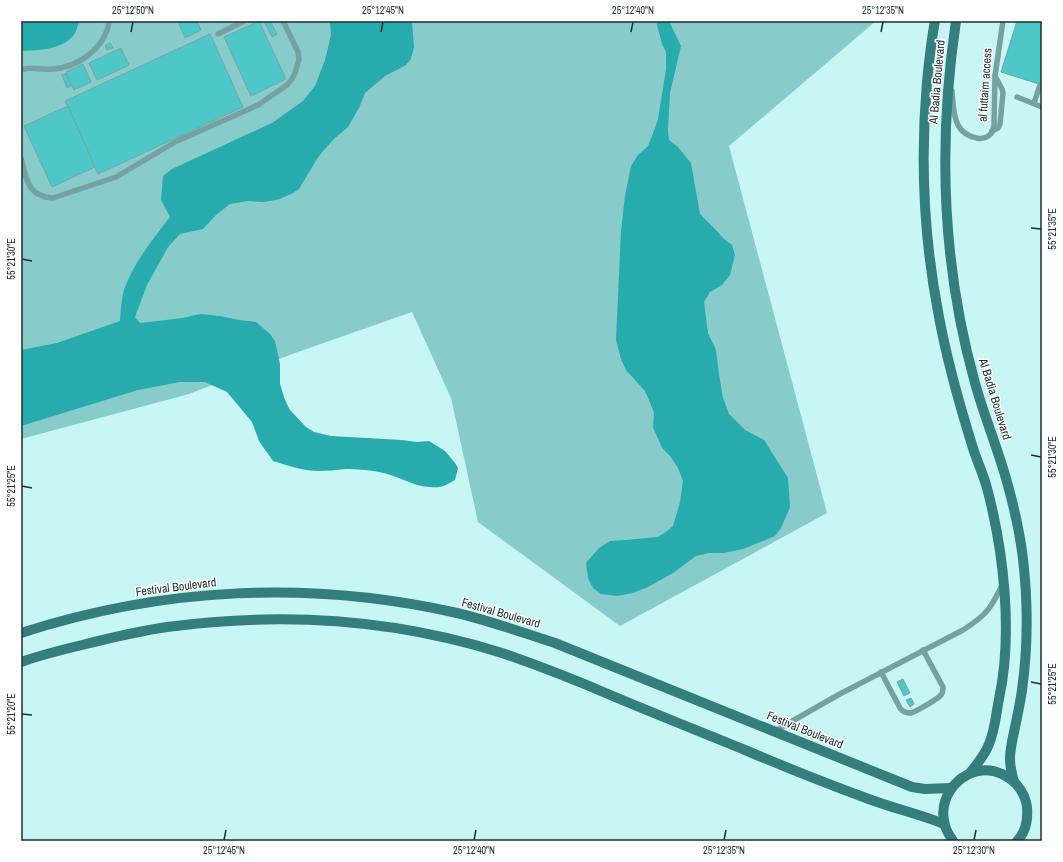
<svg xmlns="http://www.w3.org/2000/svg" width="1063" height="862" viewBox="0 0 1063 862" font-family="'Archivo Narrow',sans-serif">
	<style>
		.green { fill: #87cbcb }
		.water { fill: #28abac }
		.building { fill: #4dc7c7; stroke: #78a5a4 }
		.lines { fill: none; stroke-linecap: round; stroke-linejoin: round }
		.lane { stroke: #75a2a1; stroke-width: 5.5 }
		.secondary { stroke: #347e7e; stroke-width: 10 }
		.ticks { fill: none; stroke: #1c2e2e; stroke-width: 1.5 }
		.labels { text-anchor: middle; stroke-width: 3; stroke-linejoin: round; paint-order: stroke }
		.street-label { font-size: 12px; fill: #1c2e2e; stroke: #fff }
		.neatline { fill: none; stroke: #1c2e2e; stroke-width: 1.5 }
		.ticks-label { font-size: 10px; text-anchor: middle; fill: #1c2e2e }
	</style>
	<rect width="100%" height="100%" fill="#c7f6f5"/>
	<polygon class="green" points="21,21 876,21 729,146 827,513 620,626 478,522 451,398 412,312 295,353 189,394 21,439"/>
	<g class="water">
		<path d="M21,21H79C78,26 76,32 73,36C61,50 38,50 21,51Z"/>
		<path d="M330,21H412L414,47L411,59L406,65L385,76L365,93L359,108L348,127L335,138L323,151L317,159L299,189L293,193L280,199L264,202L248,201L230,204L216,215L203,229L180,234L168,247L147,285L135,317L140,323L183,318L200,314L220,316L239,320L256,322L270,334L275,341L280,364V384L285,400L290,410L306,427L314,432L331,436L402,440L417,442L429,441L445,451L455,463L458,468L455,480C444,486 443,488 429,487C412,486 397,475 379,472C369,470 356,469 346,469C336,470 327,471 318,471C304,471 286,465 273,461L259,441L252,422L227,392L205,382H180L138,390L21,426V350L57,343L120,321C121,310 121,298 125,287C135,261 153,239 170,217L161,200L163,176L172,169L272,123L303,101L315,86L325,60L331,35Z"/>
		<polygon points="656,21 669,21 681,46 670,93 668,130 669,140 678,147 691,163 700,214 714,228 724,239 732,245 735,255 730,275 722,285 710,292 704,302 708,333 716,350 719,374 723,398 729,414 745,430 764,440 788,478 790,507 781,528 775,536 743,549 724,553 709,553 696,556 673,573 648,587 633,593 617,596 601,594 593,588 588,578 586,563 599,548 610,541 626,540 658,537 667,531 673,526 680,502 683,481 678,468 670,456 662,448 653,427 654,413 649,400 645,391 626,370 621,359 616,340 621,231 625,196 631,166 638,155 648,146 655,128 658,119 666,69 666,52 662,44"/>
	</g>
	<g class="building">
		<polygon points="178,21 197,21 201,30 185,38"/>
		<polygon points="259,21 286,79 251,96 224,37"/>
		<polygon points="264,21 270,21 277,34 272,37"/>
		<polygon points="1017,21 1042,21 1042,85 1001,72"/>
		<polygon points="210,34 243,107 98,174 65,101"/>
		<polygon points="110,43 113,48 107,50 105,46"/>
		<polygon points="121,48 129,65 97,80 89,63"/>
		<polygon points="83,64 91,82 74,90 66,72"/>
		<polygon points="66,73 71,86 67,88 62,75"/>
		<polygon points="68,106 95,167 52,187 24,126"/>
		<polygon points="903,679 910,693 904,696 897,682"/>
		<polygon points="911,698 914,704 910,707 906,700"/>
	</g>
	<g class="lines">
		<g class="lane">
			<polyline points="218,34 244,21"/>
			<path d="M21,70C31,66 41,70 52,69C77,68 106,48 109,21"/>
			<path d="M952,91C953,102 953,116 958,125C965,139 991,146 994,126L995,76L1003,21"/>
			<polyline points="1017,97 1042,107"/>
			<polyline points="1034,103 1040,85"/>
			<polyline points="992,131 998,128 1000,124 1003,93 1002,89 995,76"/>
			<path d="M21,158C26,179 28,197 53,198L116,177L175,142L258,105L287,85L292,79L295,73L299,59L298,52L283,21"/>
			<path d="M881,672L900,708C902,711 906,713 911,713C915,712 938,699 941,695C943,693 943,690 943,687L923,650"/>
			<path d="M775,731L838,695L963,630C985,616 991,609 1002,585"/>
		</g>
		<g class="secondary">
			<path d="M935,21C931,41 929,62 927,82C920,161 924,240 939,317C947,360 959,403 972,445C976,459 983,473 987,488C1004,552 1013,634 999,699C996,714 995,730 989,744C985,755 977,764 970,773"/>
			<path d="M956,21C938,142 942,265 975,383C984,416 998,449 1007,482C1014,507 1020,533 1023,559C1028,602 1028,647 1022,690C1020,704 1017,718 1014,732C1012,741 1010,750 1010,759C1010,767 1012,774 1014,782"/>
			<path d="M21,633C163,587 311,580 457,613C490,621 522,632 555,643L912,787L925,789L951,788"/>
			<path d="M21,662C41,655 61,650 82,645C110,638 138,631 167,627C279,612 394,619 502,653C540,666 578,681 615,697C658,715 701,732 745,750C785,767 825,783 866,798C892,808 919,814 944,824"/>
			<path d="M953,841C950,836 946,831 945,825C935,792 970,759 1002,774C1008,777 1013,780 1017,785C1022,791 1026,798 1027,807C1028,819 1026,832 1017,841"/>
		</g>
	</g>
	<path class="ticks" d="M131,32L133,22M381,32L383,22M631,32L633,22M881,32L883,22M1031,228L1041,229M22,259L32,261M1031,455L1041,457M22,486L32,488M1031,682L1041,684M22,714L32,715M224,840L226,830M474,840L476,830M724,840L726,830M974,840L976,830"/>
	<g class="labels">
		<g class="street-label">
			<text transform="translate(937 82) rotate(-85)" y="4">Al Badia Boulevard</text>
			<text transform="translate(985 85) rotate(-86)" y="4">al futtaim access</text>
			<text transform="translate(995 399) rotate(73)" y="4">Al Badia Boulevard</text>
			<text transform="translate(176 587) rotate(-7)" y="4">Festival Boulevard</text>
			<text transform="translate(501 613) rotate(16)" y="4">Festival Boulevard</text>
			<text transform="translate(805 730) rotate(22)" y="4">Festival Boulevard</text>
		</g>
	</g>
	<rect width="1063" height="862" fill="none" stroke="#ffffff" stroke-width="44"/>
	<rect x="22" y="22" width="1019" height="818" class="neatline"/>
	<g class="ticks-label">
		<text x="133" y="14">25°12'50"N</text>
		<text x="383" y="14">25°12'45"N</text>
		<text x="633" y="14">25°12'40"N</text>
		<text x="883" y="14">25°12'35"N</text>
		<text transform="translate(1052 229) rotate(-90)" y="4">55°21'35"E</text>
		<text transform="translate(11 259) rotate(-90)" y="4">55°21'30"E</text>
		<text transform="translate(1052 457) rotate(-90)" y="4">55°21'30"E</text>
		<text transform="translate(11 486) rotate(-90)" y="4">55°21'25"E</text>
		<text transform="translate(1052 684) rotate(-90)" y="4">55°21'25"E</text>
		<text transform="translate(11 714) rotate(-90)" y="4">55°21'20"E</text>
		<text x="224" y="854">25°12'45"N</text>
		<text x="474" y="854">25°12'40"N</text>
		<text x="724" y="854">25°12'35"N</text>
		<text x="974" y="854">25°12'30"N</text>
	</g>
</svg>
